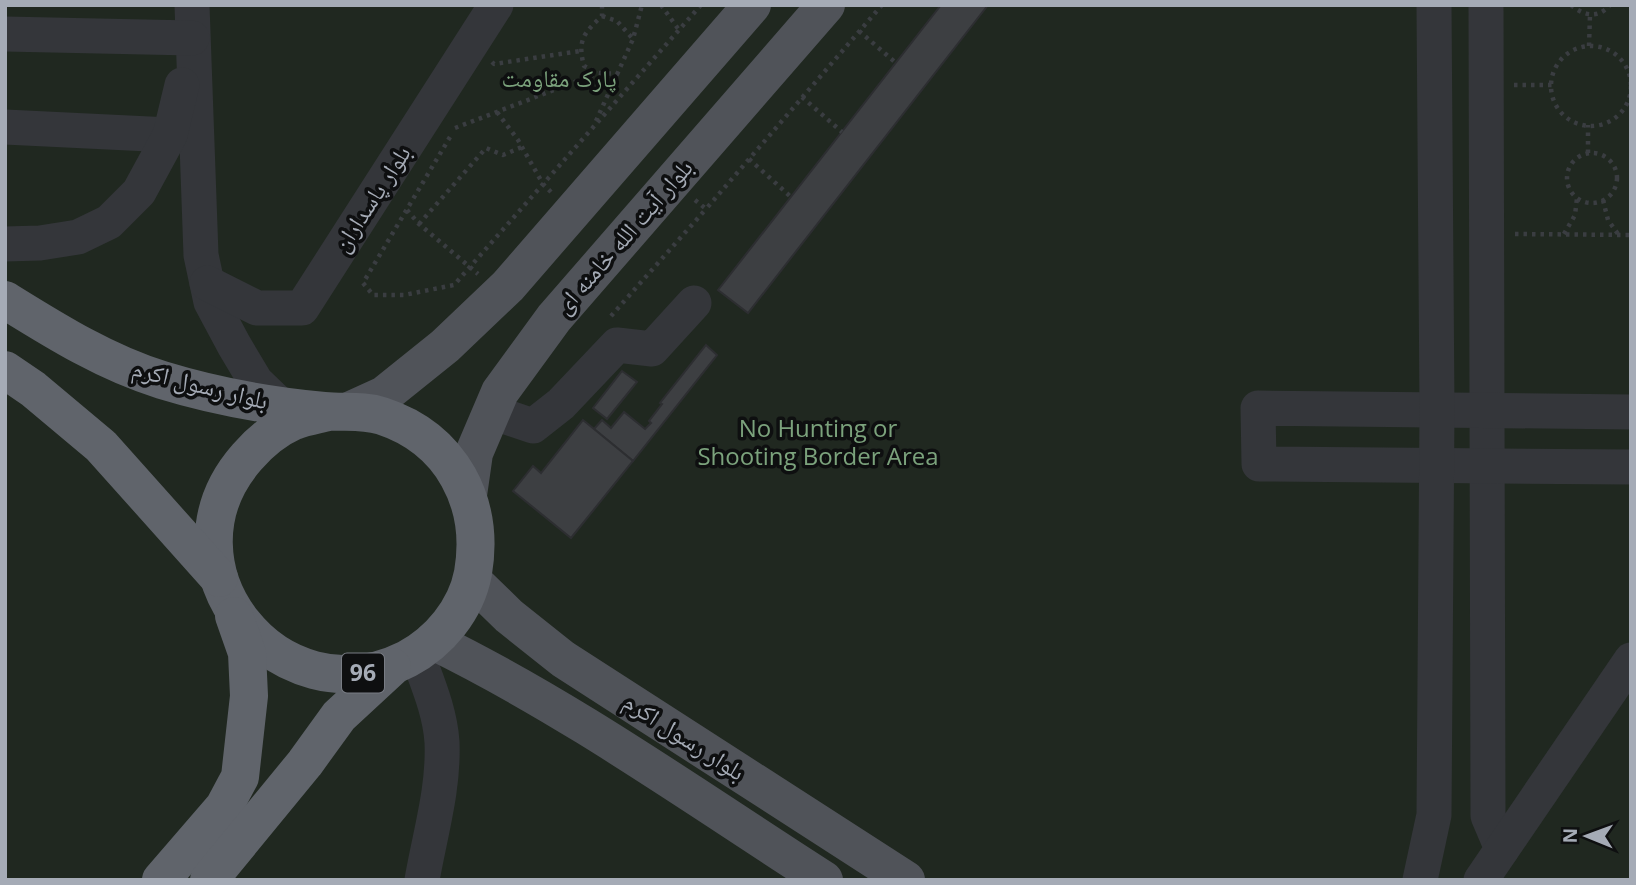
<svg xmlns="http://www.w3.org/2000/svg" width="1636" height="885" viewBox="0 0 1636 885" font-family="'Open Sans','Noto Naskh Arabic',sans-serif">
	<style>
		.green { fill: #202820 }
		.building { fill: #3d3f42; stroke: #2d2e31; stroke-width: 2 }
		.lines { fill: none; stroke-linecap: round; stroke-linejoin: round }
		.path { stroke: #3a3d41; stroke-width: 4.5; stroke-dasharray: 3.5 5; stroke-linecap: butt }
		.minor { stroke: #34363a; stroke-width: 35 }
		.major { stroke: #505359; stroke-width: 38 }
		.highway { stroke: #60646b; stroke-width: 38 }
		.labels { text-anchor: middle; stroke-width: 7; stroke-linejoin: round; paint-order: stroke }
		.shield { fill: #0e0f10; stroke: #787c84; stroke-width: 2 }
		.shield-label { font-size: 23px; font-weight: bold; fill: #a5abb6 }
		.park-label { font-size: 24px; fill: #7ba27c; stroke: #0e0f10 }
		.street-label { font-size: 24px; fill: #a5abb6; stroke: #0e0f10 }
	</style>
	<rect width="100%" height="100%" fill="#131415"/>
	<rect class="green" x="5" y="5" width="1626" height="875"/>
	<g class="building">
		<polygon points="941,5 988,5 748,313 718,290"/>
		<polygon points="706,345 717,355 633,461 594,429 602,420 611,428 624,412 645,429 651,423 649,421 662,404 660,403"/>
		<polygon points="622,371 637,382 607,419 593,408"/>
		<polygon points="583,420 633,461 571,538 513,491 533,466 541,473"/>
	</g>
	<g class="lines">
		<g class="path">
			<path d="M602,5V16C584,33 577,40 584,66L598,73L619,74"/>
			<polyline points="661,5 679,30"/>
			<path d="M1571,5C1584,16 1598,19 1610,5"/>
			<polyline points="602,16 617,21 633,39"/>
			<polyline points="859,31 896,63"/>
			<polyline points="1589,46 1590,15"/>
			<circle cx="1591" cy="86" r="40"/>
			<polyline points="492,62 494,64 580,51"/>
			<polyline points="1514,85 1552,85"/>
			<polyline points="802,97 842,132"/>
			<polyline points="497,112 518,140 543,184 551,192"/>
			<polyline points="596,121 633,39 642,5"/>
			<polyline points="455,128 598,73"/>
			<polyline points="450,137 363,283 373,295 404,295 454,285 701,5"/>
			<polyline points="1588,153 1588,125"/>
			<circle cx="1592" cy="178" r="25"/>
			<polyline points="749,159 791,197"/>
			<polyline points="695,200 706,209 882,5"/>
			<polyline points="1603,200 1608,220 1618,234"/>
			<polyline points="407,210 419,224 478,274"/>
			<polyline points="419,224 486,148 503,155 522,147"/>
			<polyline points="1515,234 1631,235"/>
			<polyline points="1564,234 1575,215 1577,198"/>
			<polyline points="611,316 706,209"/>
		</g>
		<g class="minor">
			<polyline points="192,5 201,255 211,302 234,345 256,382 280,405"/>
			<polyline points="1486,5 1488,816 1502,849"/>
			<polyline points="5,34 192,38"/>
			<polyline points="5,127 170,135"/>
			<polyline points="5,244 40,243 78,237 109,222 139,192 170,135 182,85"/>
			<polyline points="207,283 257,308 302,308 496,5"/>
			<polyline points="492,412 533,426 561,404 617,345 652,349 694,303"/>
			<polyline points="1631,412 1258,408 1259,464 1631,467"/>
			<path d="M417,654C427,682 440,711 442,742C444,789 430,834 422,880"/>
			<polyline points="1420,880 1434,815 1437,409 1434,5"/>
			<polyline points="1481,880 1631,660"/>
		</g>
		<g class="major">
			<polyline points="351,410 384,395 445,346 508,286 752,5"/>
			<polyline points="468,495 474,453 500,392 554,318 826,5"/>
			<polyline points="472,580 509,616 563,659 906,880"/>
			<path d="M433,641C570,708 696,798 824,880"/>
		</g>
		<g class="highway">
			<path d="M5,300C55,331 106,363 162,380C214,396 270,406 324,411C344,413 363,410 382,416C452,439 485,503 473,573C466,610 439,642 407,659C278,724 152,565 247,457C260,442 276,429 294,421C304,417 316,415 328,412"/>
			<polyline points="5,370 33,389 101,446 219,578"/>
			<polyline points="161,880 224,807 240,777 249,696 247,653 234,616"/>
			<polyline points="209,880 305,763 339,716 392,667"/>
		</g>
	</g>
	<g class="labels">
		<rect class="shield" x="342" y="653.5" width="42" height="39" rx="5"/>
		<g class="shield-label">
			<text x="363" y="681">96</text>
		</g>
		<g class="park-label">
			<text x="559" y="87">پارک مقاومت</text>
			<text x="818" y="437">No Hunting or<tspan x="818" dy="28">Shooting Border Area</tspan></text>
		</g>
		<g class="street-label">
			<text transform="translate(372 199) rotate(-57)" y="8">بلوار پاسداران</text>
			<text transform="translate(624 237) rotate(-49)" y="8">بلوار آیت الله خامنه ای</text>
			<text transform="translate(200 385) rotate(14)" y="8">بلوار رسول اکرم</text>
			<text transform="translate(684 737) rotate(33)" y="8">بلوار رسول اکرم</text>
		</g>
	</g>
	<rect width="1636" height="885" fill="none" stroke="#a5abb6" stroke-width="14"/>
	<g transform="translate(1587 836) rotate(271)" stroke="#0e0f10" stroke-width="5" paint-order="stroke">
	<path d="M0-5L12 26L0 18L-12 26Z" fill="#a5abb6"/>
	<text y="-10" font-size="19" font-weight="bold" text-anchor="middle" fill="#a5abb6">N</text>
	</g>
</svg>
